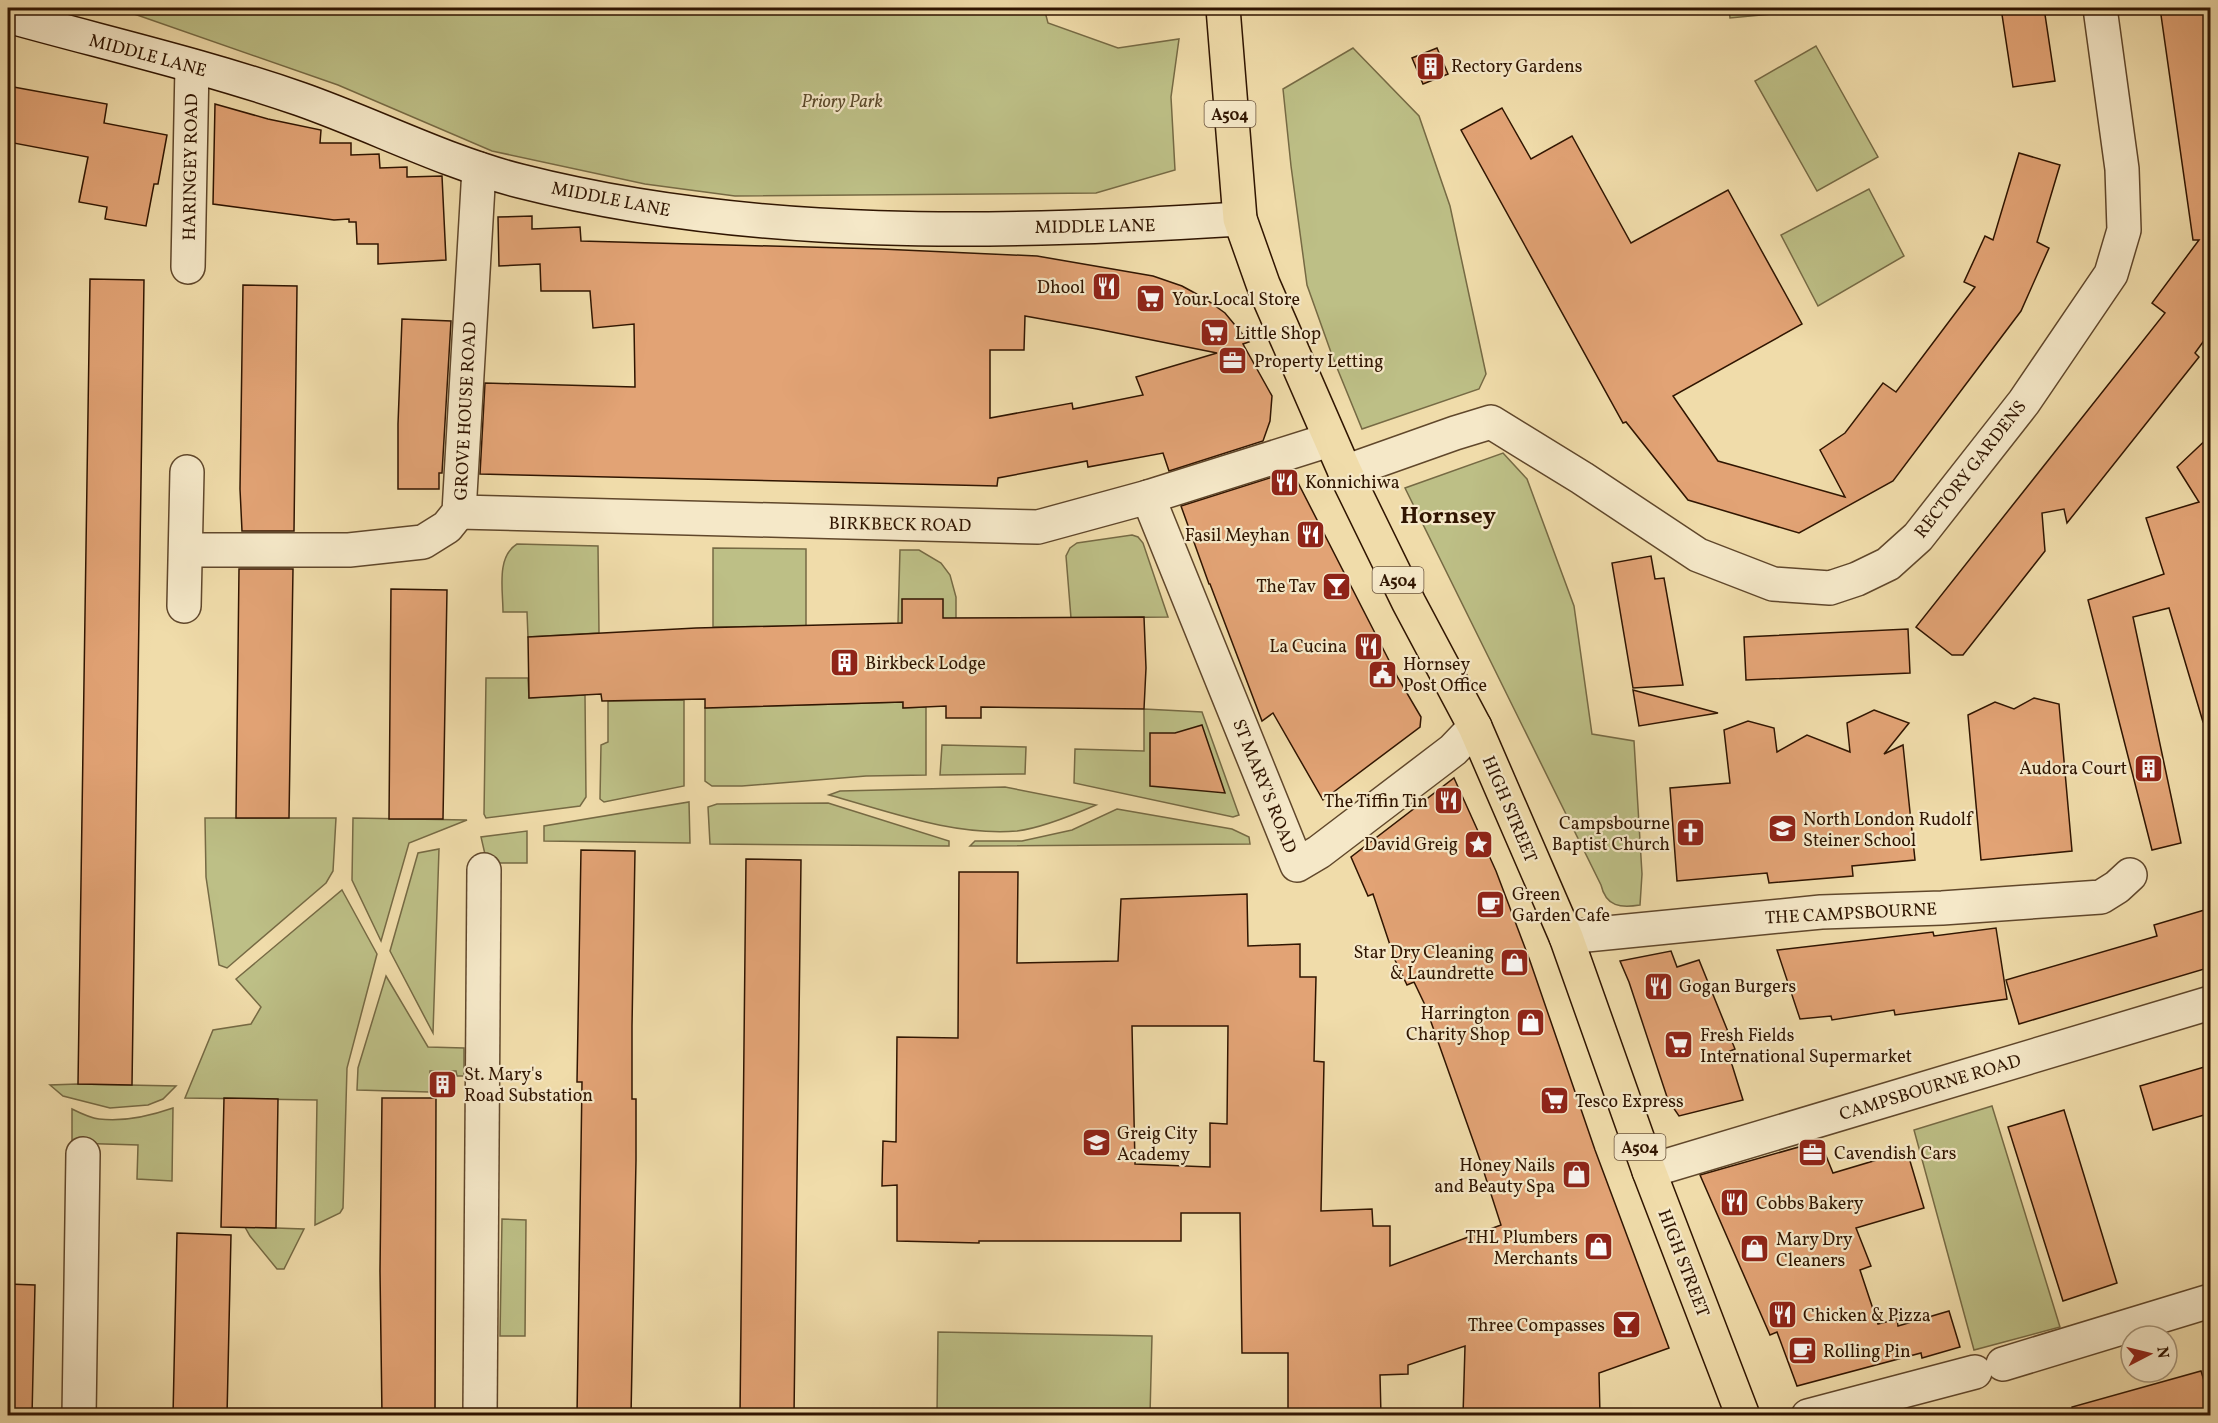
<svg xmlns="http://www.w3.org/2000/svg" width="2218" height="1423" viewBox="0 0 2218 1423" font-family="Vollkorn,serif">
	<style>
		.green { fill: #bdbf86; stroke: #766a44; stroke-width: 1.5 }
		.building { fill: #e2a375; stroke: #301501; stroke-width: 1.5; fill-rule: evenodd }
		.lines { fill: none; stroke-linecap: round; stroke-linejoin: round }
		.street-casing { stroke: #60472b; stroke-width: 36 }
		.secondary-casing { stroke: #301501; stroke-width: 36 }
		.primary-casing { stroke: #301501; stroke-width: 36 }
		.street { stroke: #f5e8c8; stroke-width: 33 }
		.secondary { stroke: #f5e8c8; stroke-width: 33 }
		.primary { stroke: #f0dcaa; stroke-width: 33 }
		.labels { text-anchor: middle; stroke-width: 4.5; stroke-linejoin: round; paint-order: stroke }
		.shield { fill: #f5e8c8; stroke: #6b543d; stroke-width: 1.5 }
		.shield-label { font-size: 16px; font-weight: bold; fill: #301501 }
		.street-label { font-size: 18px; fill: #301501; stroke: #f5e8c8 }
		.poi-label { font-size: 18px; fill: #301501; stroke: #f5e8c8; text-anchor: start }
		.park-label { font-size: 18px; font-style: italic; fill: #5a4829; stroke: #f5e8c8 }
		.district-label { font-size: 24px; font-weight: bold; fill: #301501; stroke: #f5e8c8 }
	</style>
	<rect width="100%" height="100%" fill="#f0dcaa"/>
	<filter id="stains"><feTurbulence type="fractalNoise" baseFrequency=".00333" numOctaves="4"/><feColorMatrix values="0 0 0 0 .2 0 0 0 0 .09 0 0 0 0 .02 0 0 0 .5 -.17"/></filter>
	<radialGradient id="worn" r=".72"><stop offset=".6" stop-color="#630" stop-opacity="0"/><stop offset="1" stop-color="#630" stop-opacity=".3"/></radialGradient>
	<g class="green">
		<polygon points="117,8 1044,8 1048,23 1118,48 1179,39 1171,97 1175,170 1096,193 735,196 645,184 492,151 338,85"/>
		<polygon points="1729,8 1835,8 1730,18"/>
		<polygon points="1816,46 1878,157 1817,191 1755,81"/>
		<polygon points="1353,48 1419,116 1450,206 1486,374 1479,389 1362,429 1333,358 1307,285 1291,166 1283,89"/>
		<polygon points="1869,189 1904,256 1818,306 1781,235"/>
		<path d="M1503,453L1527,479L1574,606L1592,734L1634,741L1642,874L1640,905C1621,908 1606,907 1601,885L1405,488Z"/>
		<polygon points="1132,535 1138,537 1143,543 1168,617 1071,618 1066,556 1070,548 1077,543"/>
		<path d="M517,544L598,546L599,633L528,637L527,612H503C503,590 496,557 517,544Z"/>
		<polygon points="713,548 806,549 806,626 713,627"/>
		<polygon points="900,550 919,550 941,563 950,575 956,597 956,622 898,623"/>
		<polygon points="486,678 528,678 529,698 585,695 586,797 580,806 486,818 484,814"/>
		<polygon points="684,700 684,786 604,802 600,799 601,745 608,742 608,701"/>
		<polygon points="903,702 903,708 926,707 926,775 866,776 742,786 712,786 705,781 705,708"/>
		<polygon points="1144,709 1202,712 1239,815 1233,817 1074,783 1075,749 1144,751"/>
		<polygon points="942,745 1026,747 1025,774 940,775"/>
		<path d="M1005,787L1096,805C1073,815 1042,828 1017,831C953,836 891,812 829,795L840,791Z"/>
		<polygon points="689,802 690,843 544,841 544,826"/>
		<polygon points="828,803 949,841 949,846 710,844 708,807 717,804"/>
		<polygon points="1117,809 1232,829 1249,837 1250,844 970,846 975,841 1022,841 1072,830"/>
		<polygon points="205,818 336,818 333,871 326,883 227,968 219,965 206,877"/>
		<polygon points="353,818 467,820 409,843 381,941 352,880"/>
		<polygon points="527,831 527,863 487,863 481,837"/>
		<polygon points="439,849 433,1033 390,951 418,853"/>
		<polygon points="342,890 377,954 347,1068 343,1208 340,1213 315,1225 317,1100 185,1098 213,1030 251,1024 261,1007 236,979"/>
		<polygon points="386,976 428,1047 464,1048 464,1076 457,1076 456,1071 430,1071 429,1092 357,1090 358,1068"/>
		<polygon points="78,1084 176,1086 163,1099 148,1105 110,1108 63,1096 50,1085"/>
		<polygon points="1992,1106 2060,1327 1974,1350 1914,1130"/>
		<path d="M173,1108L172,1181L137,1179L138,1145L72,1143V1109C80,1113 90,1118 99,1119C123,1122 150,1116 173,1108Z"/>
		<polygon points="502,1219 526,1220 525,1336 500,1336"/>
		<polygon points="245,1227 304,1229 284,1269 277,1269 250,1236"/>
		<polygon points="938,1332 1152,1336 1150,1415 937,1415"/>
	</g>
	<g class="building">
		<polygon points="2001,8 2044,8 2055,81 2013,87"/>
		<polygon points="2160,8 2211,8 2211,331 2195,353 2199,357 2067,523 2064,509 2042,513 2045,551 1963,655 1952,655 1916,627 2165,313 2152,303 2199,240 2193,240"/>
		<polygon points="1437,48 1448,74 1423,84 1412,58"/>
		<polygon points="8,86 107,104 104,123 167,135 158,184 154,184 146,226 105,219 107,207 79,202 88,157 8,142"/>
		<polygon points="215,104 268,119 321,130 320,143 351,143 351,155 379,154 380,168 407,167 407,177 442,176 446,260 378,264 378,244 357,244 356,222 349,222 349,219 334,220 213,204"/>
		<polygon points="1502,108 1531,159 1572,136 1631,243 1728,190 1802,324 1673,396 1718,461 1845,497 1820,450 1845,433 1883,383 1896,392 1975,287 1964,282 1985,236 1993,240 2019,153 2060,165 2037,242 2049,248 2021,311 1893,481 1799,533 1688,500 1626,422 1623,423 1461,130"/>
		<path d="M532,216V229L580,227L581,241L881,249L1037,256L1153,276L1182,286L1204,298L1225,313L1249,342L1243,344L1272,396L1270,421L1263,441L1169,471L1163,453L1088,467L1087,461L998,478L997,486L480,474L485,383L635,387L634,324L593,328L590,291H541L540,264L499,266L498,217ZM1025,316L1097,329L1217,353L1136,377L1143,395L1073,409L1072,403L990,418V350H1024Z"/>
		<polygon points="90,279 144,280 132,1085 78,1084"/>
		<polygon points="243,285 297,286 294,531 242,531 240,489"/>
		<polygon points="402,319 451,321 442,473 439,473 439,489 398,489 398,424"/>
		<polygon points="2211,435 2211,721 2203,722 2169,608 2133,617 2181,843 2152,850 2088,600 2164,574 2146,518 2199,502 2177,467"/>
		<polygon points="1292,471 1398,678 1421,717 1420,727 1323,800 1273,713 1262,721 1210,584 1209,584 1181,506"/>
		<polygon points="1651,556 1655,579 1664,578 1683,685 1633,688 1612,563"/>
		<polygon points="239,569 293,569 289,818 236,818"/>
		<polygon points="391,589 447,590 443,819 389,819"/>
		<polygon points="902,599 943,599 943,618 1144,617 1146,668 1144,709 981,707 981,718 946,718 946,706 903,708 903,702 705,708 705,699 602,701 601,694 529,698 528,637 696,628 902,623"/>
		<polygon points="1908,629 1910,673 1746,680 1744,637"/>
		<polygon points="1633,690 1718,713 1639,726"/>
		<polygon points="2034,698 2059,704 2072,851 1981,860 1968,715 1995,702 2014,709"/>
		<polygon points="1874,710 1909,723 1884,754 1903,745 1915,860 1852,866 1853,876 1769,883 1767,873 1677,881 1670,788 1730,783 1724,730 1748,721 1774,728 1777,752 1807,735 1850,752 1847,723"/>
		<polygon points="1202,725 1225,793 1150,786 1150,733 1175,733"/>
		<path d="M1454,778L1496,871L1530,961L1595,1150L1669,1348L1599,1373L1600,1416H1463L1465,1346L1408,1365V1374L1380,1375L1381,1416H1288V1353H1242L1240,1213H1181V1241H979V1243L897,1241V1185L882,1186L883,1141L896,1142L897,1037L958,1038L959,872H1018L1017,963L1118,961L1121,899L1247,894L1248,946L1300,944V977H1316L1314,1061L1324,1062L1321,1211L1372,1209L1373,1226H1390V1266L1501,1225L1480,1160L1425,1005L1414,982L1407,985L1395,960L1373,894L1368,896L1351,857ZM1132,1026H1228L1227,1124L1210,1123V1167L1135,1164Z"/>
		<polygon points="581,850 635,851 632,1026 632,1099 636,1099 636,1160 631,1416 577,1416 582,1082 577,1082"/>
		<polygon points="746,859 801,860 794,1416 740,1416"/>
		<polygon points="2211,908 2211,967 2019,1024 2006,980 2157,936 2154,925"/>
		<polygon points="1996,928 2007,999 1895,1015 1894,1010 1832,1020 1831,1016 1800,1019 1777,950 1933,932 1934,936"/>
		<polygon points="1671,951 1677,967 1699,960 1735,1049 1728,1052 1743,1100 1679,1116 1668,1100 1629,982 1620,961"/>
		<polygon points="2211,1065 2211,1113 2153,1130 2140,1086"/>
		<polygon points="224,1098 278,1099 276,1228 221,1227"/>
		<polygon points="382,1098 436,1098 435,1416 382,1416 380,1271"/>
		<polygon points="2064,1110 2117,1283 2063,1301 2008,1127"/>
		<polygon points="1820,1141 1833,1173 1907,1151 1924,1208 1856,1228 1871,1266 1860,1270 1878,1324 1897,1319 1898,1326 1949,1311 1960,1347 1922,1358 1921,1353 1797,1386 1777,1332 1770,1335 1700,1175"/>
		<polygon points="177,1233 231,1235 227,1416 173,1416"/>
		<polygon points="8,1284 35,1285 32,1416 8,1416"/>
		<polygon points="2201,1371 2211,1403 2211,1416 2073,1416 2072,1407"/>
	</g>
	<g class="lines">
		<defs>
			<g id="street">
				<polyline points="188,267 192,66"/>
				<polyline points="1345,472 1455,433 1491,422 1582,478 1698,555 1773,584 1830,588 1857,579 1888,564 1918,537 2024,402 2111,274 2124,230 2122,169 2100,8"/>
				<polyline points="1148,497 1297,865 1319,852 1453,750 1475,727"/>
				<polyline points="459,512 1038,527 1148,497 1329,440"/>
				<polyline points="186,550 349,550 423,542 447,527 459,512 479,169"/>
				<polyline points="184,606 187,472"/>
				<polyline points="1566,937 1821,912 1942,908 2101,897 2117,887 2130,875"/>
				<polyline points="1649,1171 2210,1003"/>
				<polyline points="2003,1364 2210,1301"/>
				<polyline points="79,1416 83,1154"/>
				<polyline points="480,1416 484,870"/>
				<polyline points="1808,1416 1975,1372"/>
			</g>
			<path id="secondary" d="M8,16C105,43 205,66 300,99C374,125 445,162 520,181C752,240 1003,234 1240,219"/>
			<polyline id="primary" points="1223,8 1240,219 1263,284 1345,472 1409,603 1475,727 1566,937 1649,1171 1743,1416"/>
		</defs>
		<use href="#street" class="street-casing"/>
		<use href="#secondary" class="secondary-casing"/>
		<use href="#primary" class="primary-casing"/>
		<use href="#street" class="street"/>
		<use href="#secondary" class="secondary"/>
		<use href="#primary" class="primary"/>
	</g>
	<defs>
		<symbol id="building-square" viewBox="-11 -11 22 22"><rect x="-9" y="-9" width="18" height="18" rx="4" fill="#8f2418" stroke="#f5e8c8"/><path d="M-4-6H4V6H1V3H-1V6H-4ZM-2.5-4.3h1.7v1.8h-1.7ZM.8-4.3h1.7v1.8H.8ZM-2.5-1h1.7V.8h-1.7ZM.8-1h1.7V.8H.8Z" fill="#fff"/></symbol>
		<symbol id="restaurant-square" viewBox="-11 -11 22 22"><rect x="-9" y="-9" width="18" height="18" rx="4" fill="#8f2418" stroke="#f5e8c8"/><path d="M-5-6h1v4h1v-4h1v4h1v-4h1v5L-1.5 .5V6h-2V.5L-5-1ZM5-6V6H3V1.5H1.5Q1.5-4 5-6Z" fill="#fff"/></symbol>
		<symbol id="supermarket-square" viewBox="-11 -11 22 22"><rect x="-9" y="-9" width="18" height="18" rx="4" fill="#8f2418" stroke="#f5e8c8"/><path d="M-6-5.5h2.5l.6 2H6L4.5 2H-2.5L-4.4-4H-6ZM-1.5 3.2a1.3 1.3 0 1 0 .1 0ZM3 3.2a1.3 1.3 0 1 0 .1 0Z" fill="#fff"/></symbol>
		<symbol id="office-square" viewBox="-11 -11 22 22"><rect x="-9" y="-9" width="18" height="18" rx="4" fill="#8f2418" stroke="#f5e8c8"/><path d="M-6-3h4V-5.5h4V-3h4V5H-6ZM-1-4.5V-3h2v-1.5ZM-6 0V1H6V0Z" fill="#fff"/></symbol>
		<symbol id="bar-square" viewBox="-11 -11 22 22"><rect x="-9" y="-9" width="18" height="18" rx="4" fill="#8f2418" stroke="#f5e8c8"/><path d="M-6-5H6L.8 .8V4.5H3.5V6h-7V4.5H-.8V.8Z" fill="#fff"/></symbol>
		<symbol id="civic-square" viewBox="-11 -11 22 22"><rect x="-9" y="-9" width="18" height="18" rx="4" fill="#8f2418" stroke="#f5e8c8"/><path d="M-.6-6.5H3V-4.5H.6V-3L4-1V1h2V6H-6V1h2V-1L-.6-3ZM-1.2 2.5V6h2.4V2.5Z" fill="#fff"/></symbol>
		<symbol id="school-square" viewBox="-11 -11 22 22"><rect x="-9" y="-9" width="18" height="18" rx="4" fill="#8f2418" stroke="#f5e8c8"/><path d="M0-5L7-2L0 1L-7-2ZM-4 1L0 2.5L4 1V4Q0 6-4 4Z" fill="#fff"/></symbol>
		<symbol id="church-square" viewBox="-11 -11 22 22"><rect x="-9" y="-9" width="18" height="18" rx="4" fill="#8f2418" stroke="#f5e8c8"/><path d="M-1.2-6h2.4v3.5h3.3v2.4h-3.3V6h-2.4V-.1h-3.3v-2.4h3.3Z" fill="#fff"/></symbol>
		<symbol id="sight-square" viewBox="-11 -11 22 22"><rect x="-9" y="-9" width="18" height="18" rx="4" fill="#8f2418" stroke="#f5e8c8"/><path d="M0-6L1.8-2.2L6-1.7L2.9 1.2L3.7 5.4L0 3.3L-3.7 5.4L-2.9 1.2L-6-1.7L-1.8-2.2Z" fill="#fff"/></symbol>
		<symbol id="cafe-square" viewBox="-11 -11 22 22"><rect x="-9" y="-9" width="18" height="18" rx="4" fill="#8f2418" stroke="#f5e8c8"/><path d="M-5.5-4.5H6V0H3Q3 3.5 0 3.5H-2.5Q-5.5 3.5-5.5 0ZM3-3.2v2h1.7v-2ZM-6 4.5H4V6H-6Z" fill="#fff"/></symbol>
		<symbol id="shop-square" viewBox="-11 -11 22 22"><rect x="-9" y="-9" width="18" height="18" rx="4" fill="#8f2418" stroke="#f5e8c8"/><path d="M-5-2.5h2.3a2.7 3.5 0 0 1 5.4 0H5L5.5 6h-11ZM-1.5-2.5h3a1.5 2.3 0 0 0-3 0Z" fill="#fff"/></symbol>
	</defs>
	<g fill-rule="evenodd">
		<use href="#building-square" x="1414" y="50" width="33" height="33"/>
		<use href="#restaurant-square" x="1090" y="270" width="33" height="33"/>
		<use href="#supermarket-square" x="1134" y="282" width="33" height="33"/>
		<use href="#supermarket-square" x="1198" y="316" width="33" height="33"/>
		<use href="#office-square" x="1216" y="344" width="33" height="33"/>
		<use href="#restaurant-square" x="1268" y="466" width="33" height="33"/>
		<use href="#restaurant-square" x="1294" y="518" width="33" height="33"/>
		<use href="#bar-square" x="1320" y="570" width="33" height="33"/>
		<use href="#restaurant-square" x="1352" y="630" width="33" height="33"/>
		<use href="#building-square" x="828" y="646" width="33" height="33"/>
		<use href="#civic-square" x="1366" y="658" width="33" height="33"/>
		<use href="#building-square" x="2132" y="752" width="33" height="33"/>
		<use href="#restaurant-square" x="1432" y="784" width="33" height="33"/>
		<use href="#school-square" x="1766" y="812" width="33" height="33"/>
		<use href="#church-square" x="1674" y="816" width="33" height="33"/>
		<use href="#sight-square" x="1462" y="828" width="33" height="33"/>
		<use href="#cafe-square" x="1474" y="888" width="33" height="33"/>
		<use href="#shop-square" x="1498" y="946" width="33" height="33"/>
		<use href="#restaurant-square" x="1642" y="970" width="33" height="33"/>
		<use href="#shop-square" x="1514" y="1006" width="33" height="33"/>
		<use href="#supermarket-square" x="1662" y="1028" width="33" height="33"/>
		<use href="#building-square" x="426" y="1068" width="33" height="33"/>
		<use href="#supermarket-square" x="1538" y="1084" width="33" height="33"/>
		<use href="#school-square" x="1080" y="1126" width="33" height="33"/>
		<use href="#office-square" x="1796" y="1136" width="33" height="33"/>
		<use href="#shop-square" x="1560" y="1158" width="33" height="33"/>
		<use href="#restaurant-square" x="1718" y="1186" width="33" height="33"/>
		<use href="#shop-square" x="1582" y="1230" width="33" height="33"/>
		<use href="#shop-square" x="1738" y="1232" width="33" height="33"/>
		<use href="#restaurant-square" x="1766" y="1298" width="33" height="33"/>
		<use href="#bar-square" x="1610" y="1308" width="33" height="33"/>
		<use href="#cafe-square" x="1786" y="1334" width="33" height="33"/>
	</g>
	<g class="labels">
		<g class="shield">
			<rect x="1204.5" y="101" width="51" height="26" rx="4.5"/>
			<rect x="1372.5" y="567" width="51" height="26" rx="4.5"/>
			<rect x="1614.5" y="1134" width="51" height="26" rx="4.5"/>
		</g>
		<g class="shield-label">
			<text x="1230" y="120">A504</text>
			<text x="1398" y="586">A504</text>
			<text x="1640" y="1153">A504</text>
		</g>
		<g class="street-label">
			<text transform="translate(148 55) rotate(15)" y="6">MIDDLE LANE</text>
			<text transform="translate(190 167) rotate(-89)" y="6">HARINGEY ROAD</text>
			<text transform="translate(611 199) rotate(11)" y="6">MIDDLE LANE</text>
			<text transform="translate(1095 226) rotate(-1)" y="6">MIDDLE LANE</text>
			<text transform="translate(465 411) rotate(-87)" y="6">GROVE HOUSE ROAD</text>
			<text transform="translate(1970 469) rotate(-52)" y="6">RECTORY GARDENS</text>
			<text transform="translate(900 524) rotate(1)" y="6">BIRKBECK ROAD</text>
			<text transform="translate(1265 786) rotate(68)" y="6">ST MARY'S ROAD</text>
			<text transform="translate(1510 809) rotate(67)" y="6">HIGH STREET</text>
			<text transform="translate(1851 913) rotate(-3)" y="6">THE CAMPSBOURNE</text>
			<text transform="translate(1930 1087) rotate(-17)" y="6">CAMPSBOURNE ROAD</text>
			<text transform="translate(1684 1263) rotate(69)" y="6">HIGH STREET</text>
		</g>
		<g class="poi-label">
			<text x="1451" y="72">Rectory Gardens</text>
			<text x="1085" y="293" text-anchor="end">Dhool</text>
			<text x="1172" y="305">Your Local Store</text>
			<text x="1235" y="339">Little Shop</text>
			<text x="1254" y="367">Property Letting</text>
			<text x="1305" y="488">Konnichiwa</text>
			<text x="1290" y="541" text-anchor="end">Fasil Meyhan</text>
			<text x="1316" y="592" text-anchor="end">The Tav</text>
			<text x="1347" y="652" text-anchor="end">La Cucina</text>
			<text x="865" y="669">Birkbeck Lodge</text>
			<text x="1403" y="670">Hornsey<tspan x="1403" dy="21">Post Office</tspan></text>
			<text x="2127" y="774" text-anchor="end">Audora Court</text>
			<text x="1428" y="807" text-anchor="end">The Tiffin Tin</text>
			<text x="1803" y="825">North London Rudolf<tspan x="1803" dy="21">Steiner School</tspan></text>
			<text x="1670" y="829" text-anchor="end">Campsbourne<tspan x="1670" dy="21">Baptist Church</tspan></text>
			<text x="1458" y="850" text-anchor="end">David Greig</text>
			<text x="1512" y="900">Green<tspan x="1512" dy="21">Garden Cafe</tspan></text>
			<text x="1494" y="958" text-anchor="end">Star Dry Cleaning<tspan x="1494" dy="21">&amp; Laundrette</tspan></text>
			<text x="1679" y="992">Gogan Burgers</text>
			<text x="1510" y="1019" text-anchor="end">Harrington<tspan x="1510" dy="21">Charity Shop</tspan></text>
			<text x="1700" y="1041">Fresh Fields<tspan x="1700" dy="21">International Supermarket</tspan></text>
			<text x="464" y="1080">St. Mary's<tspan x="464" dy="21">Road Substation</tspan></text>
			<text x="1575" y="1107">Tesco Express</text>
			<text x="1117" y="1139">Greig City<tspan x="1117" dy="21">Academy</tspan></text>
			<text x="1834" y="1159">Cavendish Cars</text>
			<text x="1555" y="1171" text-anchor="end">Honey Nails<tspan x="1555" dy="21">and Beauty Spa</tspan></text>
			<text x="1756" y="1209">Cobbs Bakery</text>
			<text x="1578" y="1243" text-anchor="end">THL Plumbers<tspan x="1578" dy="21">Merchants</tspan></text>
			<text x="1776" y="1245">Mary Dry<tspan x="1776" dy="21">Cleaners</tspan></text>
			<text x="1803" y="1321">Chicken &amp; Pizza</text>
			<text x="1605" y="1331" text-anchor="end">Three Compasses</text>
			<text x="1823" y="1357">Rolling Pin</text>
		</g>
		<g class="park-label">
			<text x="842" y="107">Priory Park</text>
		</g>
		<g class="district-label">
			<text x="1448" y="523">Hornsey</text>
		</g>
	</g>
	<rect width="2218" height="1423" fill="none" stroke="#f0dcaa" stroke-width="30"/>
	<rect x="9" y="9" width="2200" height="1405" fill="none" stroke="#301501" stroke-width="3"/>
	<rect x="15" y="15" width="2188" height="1393" fill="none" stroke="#301501" stroke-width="1.5"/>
	<g transform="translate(2149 1354) rotate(83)"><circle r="28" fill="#f5e8c8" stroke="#a69478" stroke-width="1.5"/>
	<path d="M0-4.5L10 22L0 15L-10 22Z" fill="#8f2418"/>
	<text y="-9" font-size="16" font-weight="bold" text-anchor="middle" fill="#301501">N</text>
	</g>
	<rect width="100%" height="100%" filter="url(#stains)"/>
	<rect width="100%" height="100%" fill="url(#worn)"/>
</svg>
